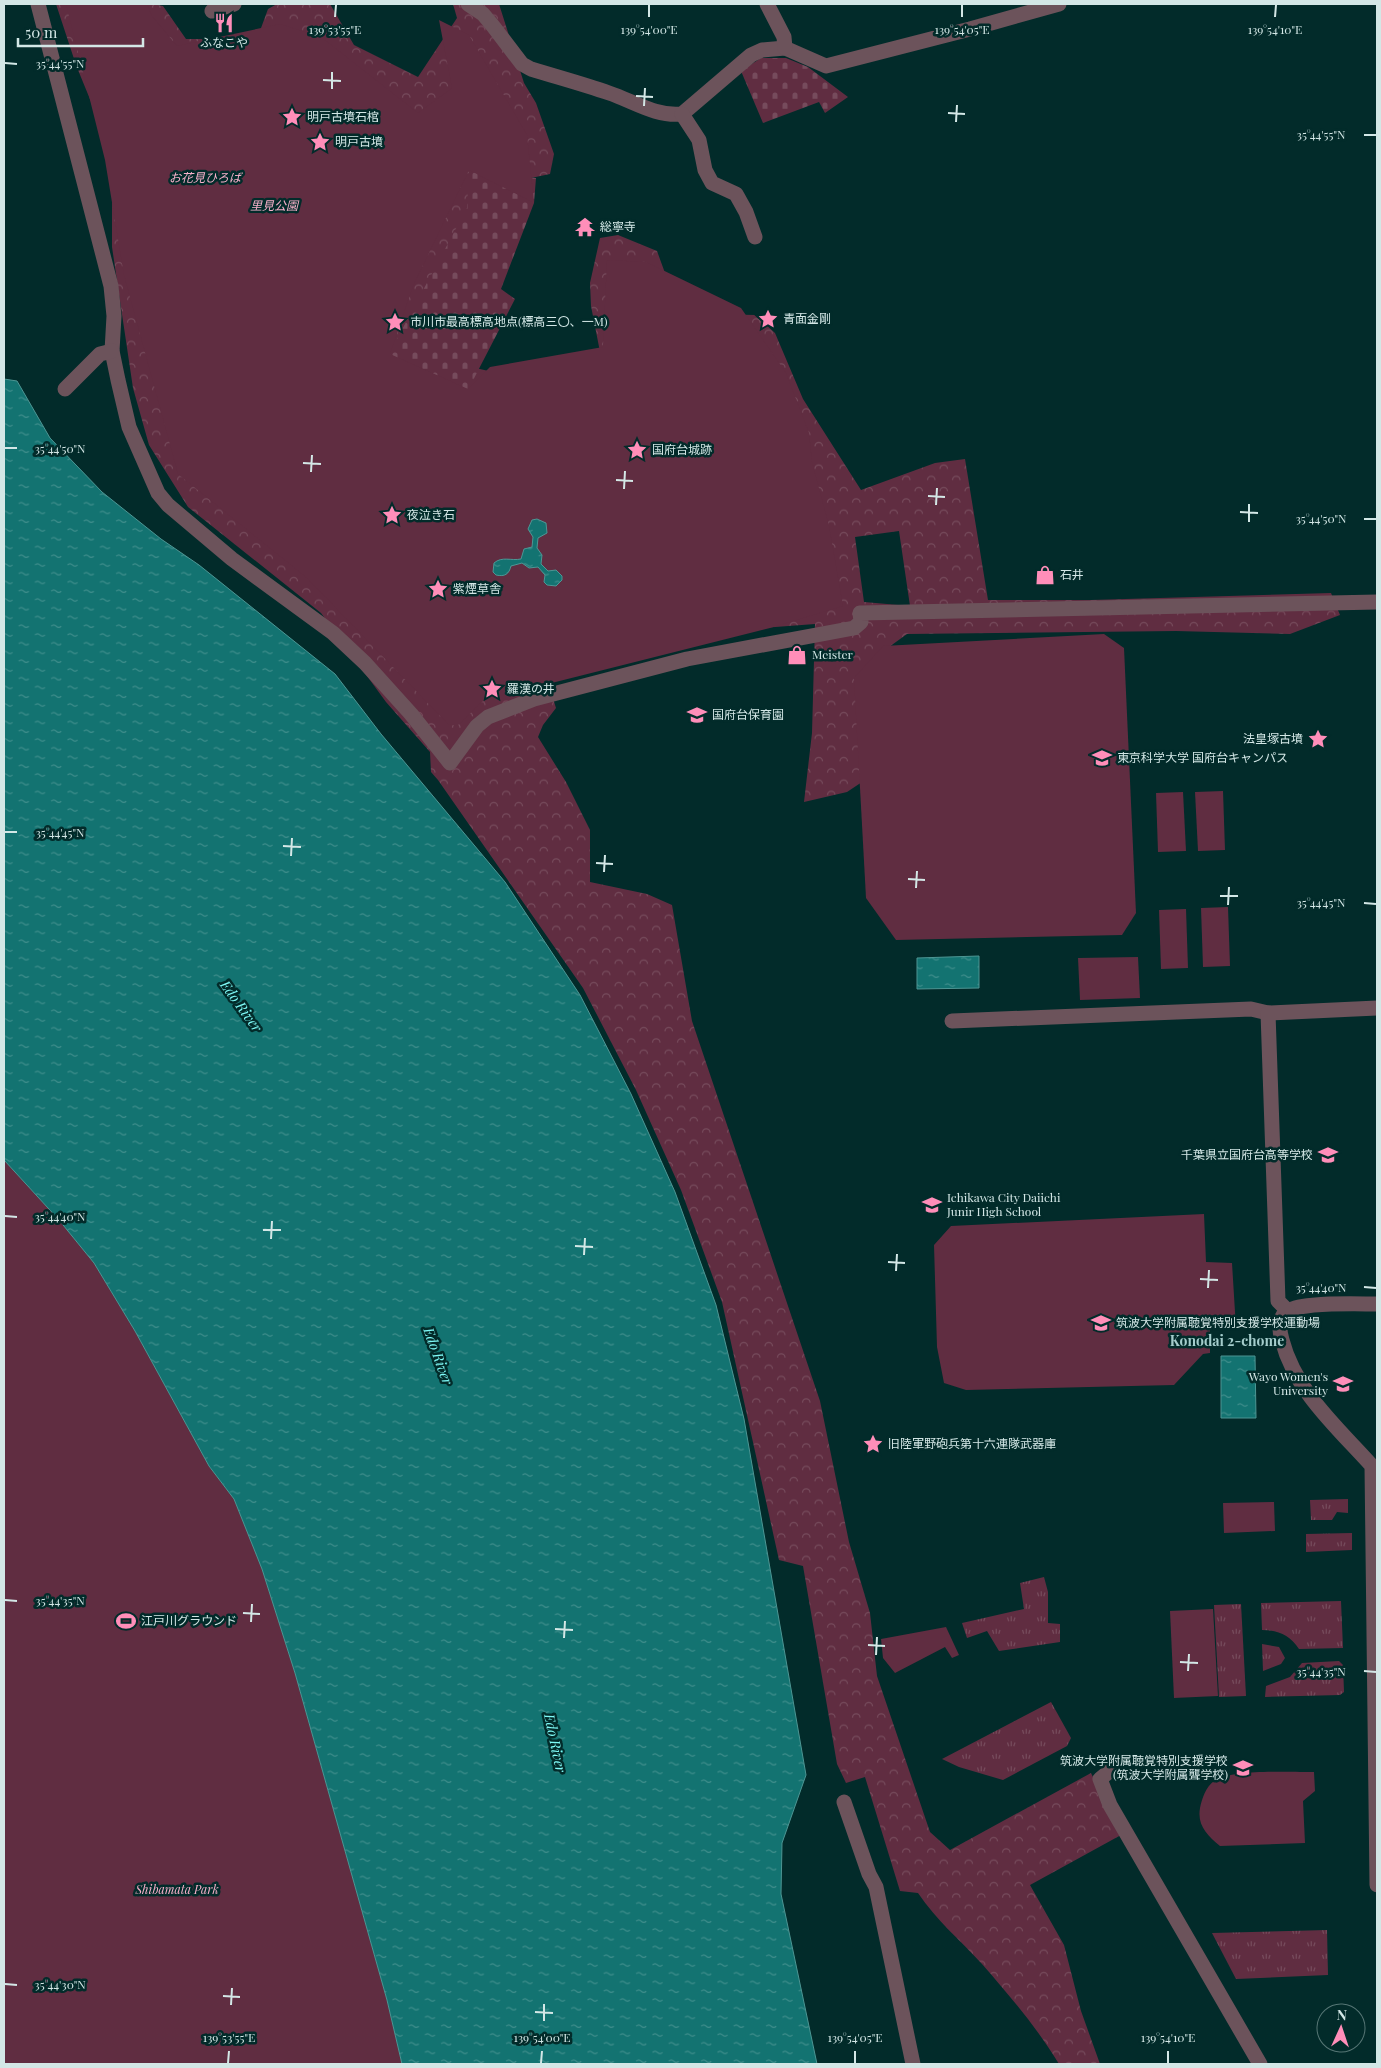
<svg xmlns="http://www.w3.org/2000/svg" width="1381" height="2068" viewBox="0 0 1381 2068" font-family="'Playfair Display','Noto Sans JP',serif">
	<style>
		.grass { fill: url(#grass-tufts) }
		.forest { fill: url(#forest-crowns); fill-rule: evenodd }
		.cemetery { fill: url(#cemetery-stones) }
		.green { fill: #602d41 }
		.water { fill: url(#water-ripples); stroke: #4d9694 }
		.lines { fill: none; stroke-linecap: round; stroke-linejoin: round }
		.street { stroke: #6c535b; stroke-width: 15 }
		.ticks { fill: none; stroke: #d3e7e6; stroke-width: 2 }
		.labels { text-anchor: middle; stroke-width: 5; stroke-linejoin: round; paint-order: stroke }
		.poi-label { font-size: 12px; fill: #d3e7e6; stroke: #022b2a; text-anchor: start }
		.park-label { font-size: 12px; font-style: italic; fill: #f9b1cb; stroke: #022b2a }
		.water-label { font-size: 14px; font-style: italic; fill: #7efaf7; stroke: #022b2a }
		.neighbourhood-label { font-size: 14px; font-weight: bold; fill: #a4cdcc; stroke: #022b2a }
		.ticks-label { font-size: 12px; text-anchor: middle; fill: #d3e7e6; stroke: #022b2a; stroke-width: 5; stroke-linejoin: round; paint-order: stroke }
	</style>
	<defs>
		<pattern id="grass-tufts" width="24" height="20" patternUnits="userSpaceOnUse" patternTransform="scale(1.25)"><rect width="24" height="20" fill="#602d41"/><path d="M3 7l-1-3M5 7V3M7 7l1-3M15 17l-1-3M17 17v-4M19 17l1-3" fill="none" stroke="#764b5c"/></pattern>
		<pattern id="forest-crowns" width="20" height="18" patternUnits="userSpaceOnUse" patternTransform="scale(1.25)"><rect width="20" height="18" fill="#602d41"/><path d="M2 6a3 3 0 1 1 6 0M12 15a3 3 0 1 1 6 0" fill="none" stroke="#764b5c"/></pattern>
		<pattern id="cemetery-stones" width="16" height="16" patternUnits="userSpaceOnUse" patternTransform="scale(1.25)"><rect width="16" height="16" fill="#602d41"/><path d="M2 7V4a2 2 0 0 1 4 0v3zM10 15v-3a2 2 0 0 1 4 0v3z" fill="#764b5c"/></pattern>
		<pattern id="water-ripples" width="26" height="14" patternUnits="userSpaceOnUse" patternTransform="scale(1.25)"><rect width="26" height="14" fill="#137371"/><path d="M2 4q2-2 4 0t4 0M15 11q2-2 4 0t4 0" fill="none" stroke="#408e8c"/></pattern>
	</defs>
	<rect width="100%" height="100%" fill="#022b2a"/>
	<g class="grass">
		<polygon points="1348,1499 1348,1513 1337,1512 1332,1520 1311,1520 1310,1500"/>
		<polygon points="1352,1533 1352,1550 1306,1552 1306,1534"/>
		<polygon points="1044,1577 1048,1592 1048,1623 1060,1624 1060,1642 999,1651 987,1631 967,1638 962,1623 1024,1609 1020,1583"/>
		<path d="M1341,1601L1343,1648L1299,1649C1290,1635 1278,1630 1262,1630L1261,1603Z"/>
		<polygon points="1241,1604 1246,1696 1219,1697 1214,1605"/>
		<polygon points="1262,1644 1279,1647 1285,1658 1281,1664 1263,1671"/>
		<polygon points="1339,1661 1343,1665 1344,1692 1340,1695 1265,1697 1266,1686 1290,1677 1302,1663"/>
		<polygon points="1051,1702 1071,1738 1067,1746 1003,1780 959,1767 942,1759"/>
		<polygon points="1327,1930 1328,1975 1236,1979 1212,1933"/>
	</g>
	<path class="forest" d="M56,4H153L163,6L186,39H257L268,9L277,4H330L354,45L418,77L457,18L453,4H499L524,83L536,103L554,154L550,174L487,187L417,355L423,376L467,366L523,379L602,362L591,306L590,283L600,238L618,235L657,251L673,295L711,314L755,315L775,333L803,399L861,490L935,463L965,459L988,600H1091L1331,593L1340,615L1290,634L1176,631L907,634L871,660L865,780L847,792L804,802L812,733L815,624L737,630L540,657L556,708L543,725L538,737L566,782L590,830V882L647,894L672,905L692,1021L820,1401L849,1542L870,1613L877,1676L930,1832L950,1850L1091,1773L1121,1835L1030,1885L1064,1945L1081,2011L1100,2064H1059C1038,2029 1009,1995 982,1964C960,1940 936,1920 918,1893L900,1891L865,1777L846,1783L837,1764L803,1566L779,1560L722,1302L681,1190L636,1090L583,988L438,780L431,772L430,752L386,702L321,613L188,507L149,445L133,388L112,247V153L76,65ZM899,531L910,606L864,602L855,537Z"/>
	<g class="cemetery">
		<polygon points="761,58 786,58 808,67 848,97 825,113 819,102 763,123 741,71"/>
		<polygon points="469,170 536,178 534,203 501,289 515,299 468,390 389,354 467,208"/>
	</g>
	<g class="green">
		<polygon points="66,4 147,4 152,16 177,46 280,24 321,37 418,113 452,88 439,20 469,35 527,135 534,203 469,170 413,286 390,354 468,389 490,367 603,347 607,260 646,262 741,308 786,373 809,433 812,462 829,526 843,606 770,628 484,700 457,726 448,724 307,578 178,474 124,275 105,160"/>
		<polygon points="1104,634 1124,648 1136,913 1122,935 896,940 866,898 854,678 883,646"/>
		<polygon points="1223,791 1225,850 1198,851 1195,792"/>
		<polygon points="1183,792 1186,851 1158,852 1156,793"/>
		<polygon points="1228,907 1230,966 1203,967 1201,908"/>
		<polygon points="1186,909 1188,968 1161,969 1159,910"/>
		<polygon points="1138,957 1140,998 1080,1000 1078,958"/>
		<polygon points="4,1160 59,1220 94,1263 135,1331 209,1466 234,1499 262,1569 295,1673 387,2000 402,2064 4,2064"/>
		<polygon points="1204,1214 1206,1262 1232,1263 1236,1328 1210,1328 1210,1353 1203,1354 1174,1385 966,1390 944,1383 937,1347 934,1245 951,1226"/>
		<polygon points="1274,1502 1275,1531 1224,1533 1223,1503"/>
		<polygon points="1213,1609 1218,1696 1174,1698 1170,1611"/>
		<polygon points="946,1627 959,1655 952,1658 945,1647 895,1673 883,1658 881,1639"/>
		<path d="M1314,1772L1315,1791L1303,1801L1305,1843L1220,1846C1207,1835 1197,1825 1200,1808C1202,1798 1206,1787 1214,1781C1230,1769 1292,1772 1314,1772Z"/>
	</g>
	<g class="water">
		<polygon points="4,379 17,381 50,438 102,492 161,539 199,565 335,674 381,734 505,882 580,995 631,1094 675,1192 716,1305 744,1419 806,1775 782,1843 781,1894 817,2064 402,2064 387,2000 295,1673 262,1569 234,1499 209,1466 135,1331 94,1263 59,1220 4,1160"/>
		<path d="M537,519L546,523L547,533L538,538L537,548L542,555L541,564L548,571L556,570L562,576V580L556,586L547,585L544,582L545,575L538,567L529,568L522,563L511,566C509,574 505,577 496,575L493,572L494,563C502,556 511,561 521,559L524,549L532,547L533,537L528,529L532,520Z"/>
		<polygon points="979,956 979,988 917,989 917,958"/>
		<polygon points="1221,1356 1255,1356 1256,1418 1221,1418"/>
	</g>
	<g class="lines">
		<g class="street">
			<polyline points="38,4 111,286 114,316 112,351 118,380 129,427 158,493 168,505 232,559 333,633 365,663 411,714 450,763 477,726 488,717 534,699 687,659 854,628 861,622 860,613 1377,602"/>
			<path d="M468,4L483,14L493,26L522,64L531,69C557,77 583,84 609,93C633,101 656,117 682,114L751,55L762,50L785,48L826,66L970,29L1059,4"/>
			<polyline points="767,4 784,37 785,48"/>
			<polyline points="212,11 234,4"/>
			<polyline points="682,114 699,140 705,170 712,183 736,194 746,212 755,237"/>
			<polyline points="65,389 100,354 112,351"/>
			<polyline points="952,1021 1251,1009 1268,1013"/>
			<path d="M1377,1304C1356,1304 1307,1302 1290,1310C1277,1316 1279,1329 1282,1340C1295,1391 1338,1428 1372,1466L1377,1885"/>
			<polyline points="1288,1311 1278,1301 1268,1013 1377,1008"/>
			<polyline points="1111,1770 1100,1779 1110,1805 1260,2064"/>
			<polyline points="844,1802 869,1874 876,1887 913,2064"/>
		</g>
	</g>
	<path class="ticks" d="M335,17L336,5M649,17V5M962,17V5M1275,17L1276,5M5,63L17,64M323,80L341,81M332,89V72M636,96L653,97M644,106L645,88M948,113L965,114M956,122L957,105M1364,135H1376M5,448H17M303,463L321,464M311,472L312,455M616,480L633,481M624,489L625,471M928,496L945,497M936,505L937,488M1240,512L1258,513M1364,519H1376M1249,522V504M5,832H17M283,846L301,847M291,856L292,838M596,863L613,864M604,872L605,855M908,879L925,880M916,888L917,871M1220,896H1238M1364,903L1376,904M1228,905L1229,887M5,1216L17,1217M263,1230H281M271,1239L272,1221M575,1246L593,1247M584,1255L585,1238M888,1262L905,1263M896,1271L897,1254M1200,1279L1218,1280M1364,1287L1376,1288M1208,1288L1209,1270M5,1600L17,1601M243,1613L260,1614M251,1622L252,1604M555,1629L573,1630M564,1638L565,1621M868,1645L885,1646M876,1655L877,1637M1180,1662L1198,1663M1188,1671L1189,1654M1364,1671L1376,1672M5,1984L17,1985M223,1996L240,1997M231,2005L232,1988M535,2012L553,2013M544,2021V2004M228,2063L229,2051M541,2063L542,2051M855,2063V2051M1168,2063V2051"/>
	<defs>
		<symbol id="restaurant-bare" viewBox="-9 -9 18 18"><path d="M-5-6h1v4h1v-4h1v4h1v-4h1v5L-1.5 .5V6h-2V.5L-5-1ZM5-6V6H3V1.5H1.5Q1.5-4 5-6Z" fill="#ff8eb9" stroke="#022b2a" stroke-width="2.5" paint-order="stroke"/></symbol>
		<symbol id="sight-bare" viewBox="-9 -9 18 18"><path d="M0-6L1.8-2.2L6-1.7L2.9 1.2L3.7 5.4L0 3.3L-3.7 5.4L-2.9 1.2L-6-1.7L-1.8-2.2Z" fill="#ff8eb9" stroke="#022b2a" stroke-width="2.5" paint-order="stroke"/></symbol>
		<symbol id="temple-bare" viewBox="-9 -9 18 18"><path d="M0-6L5-2H3V0L6.5 2.5H4V6H1.5V3h-3V6H-4V2.5H-6.5L-3 0V-2H-5Z" fill="#ff8eb9" stroke="#022b2a" stroke-width="2.5" paint-order="stroke"/></symbol>
		<symbol id="shop-bare" viewBox="-9 -9 18 18"><path d="M-5-2.5h2.3a2.7 3.5 0 0 1 5.4 0H5L5.5 6h-11ZM-1.5-2.5h3a1.5 2.3 0 0 0-3 0Z" fill="#ff8eb9" stroke="#022b2a" stroke-width="2.5" paint-order="stroke"/></symbol>
		<symbol id="school-bare" viewBox="-9 -9 18 18"><path d="M0-5L7-2L0 1L-7-2ZM-4 1L0 2.5L4 1V4Q0 6-4 4Z" fill="#ff8eb9" stroke="#022b2a" stroke-width="2.5" paint-order="stroke"/></symbol>
		<symbol id="university-bare" viewBox="-9 -9 18 18"><path d="M0-5L7-2L0 1L-7-2ZM-4 1L0 2.5L4 1V4Q0 6-4 4Z" fill="#ff8eb9" stroke="#022b2a" stroke-width="2.5" paint-order="stroke"/></symbol>
		<symbol id="stadium-bare" viewBox="-9 -9 18 18"><path d="M0-5a6.5 5 0 1 0 0 10a6.5 5 0 1 0 0-10ZM-3.5-1.8h7v3.6h-7Z" fill="#ff8eb9" stroke="#022b2a" stroke-width="2.5" paint-order="stroke"/></symbol>
	</defs>
	<g fill-rule="evenodd">
		<use href="#restaurant-bare" x="210" y="9" width="28" height="28"/>
		<use href="#sight-bare" x="278" y="103" width="28" height="28"/>
		<use href="#sight-bare" x="306" y="128" width="28" height="28"/>
		<use href="#temple-bare" x="571" y="213" width="28" height="28"/>
		<use href="#sight-bare" x="754" y="305" width="28" height="28"/>
		<use href="#sight-bare" x="381" y="308" width="28" height="28"/>
		<use href="#sight-bare" x="623" y="436" width="28" height="28"/>
		<use href="#sight-bare" x="378" y="501" width="28" height="28"/>
		<use href="#shop-bare" x="1031" y="561" width="28" height="28"/>
		<use href="#sight-bare" x="424" y="575" width="28" height="28"/>
		<use href="#shop-bare" x="783" y="641" width="28" height="28"/>
		<use href="#sight-bare" x="478" y="675" width="28" height="28"/>
		<use href="#school-bare" x="683" y="701" width="28" height="28"/>
		<use href="#sight-bare" x="1304" y="725" width="28" height="28"/>
		<use href="#university-bare" x="1088" y="744" width="28" height="28"/>
		<use href="#school-bare" x="1314" y="1141" width="28" height="28"/>
		<use href="#school-bare" x="918" y="1191" width="28" height="28"/>
		<use href="#school-bare" x="1087" y="1309" width="28" height="28"/>
		<use href="#university-bare" x="1329" y="1370" width="28" height="28"/>
		<use href="#sight-bare" x="859" y="1430" width="28" height="28"/>
		<use href="#stadium-bare" x="112" y="1607" width="28" height="28"/>
		<use href="#school-bare" x="1229" y="1754" width="28" height="28"/>
	</g>
	<g class="labels">
		<g class="poi-label">
			<text x="224" y="47" text-anchor="middle">ふなこや</text>
			<text x="307" y="121">明戸古墳石棺</text>
			<text x="335" y="146">明戸古墳</text>
			<text x="600" y="231">総寧寺</text>
			<text x="783" y="323">青面金剛</text>
			<text x="410" y="326">市川市最高標高地点(標高三〇、一M)</text>
			<text x="652" y="454">国府台城跡</text>
			<text x="407" y="519">夜泣き石</text>
			<text x="1060" y="579">石井</text>
			<text x="453" y="593">紫煙草舎</text>
			<text x="812" y="659">Meister</text>
			<text x="507" y="693">羅漢の井</text>
			<text x="712" y="719">国府台保育園</text>
			<text x="1303" y="743" text-anchor="end">法皇塚古墳</text>
			<text x="1117" y="762">東京科学大学 国府台キャンパス</text>
			<text x="1313" y="1159" text-anchor="end">千葉県立国府台高等学校</text>
			<text x="947" y="1202">Ichikawa City Daiichi<tspan x="947" dy="14">Junir High School</tspan></text>
			<text x="1116" y="1327">筑波大学附属聴覚特別支援学校運動場</text>
			<text x="1328" y="1381" text-anchor="end">Wayo Women's<tspan x="1328" dy="14">University</tspan></text>
			<text x="888" y="1448">旧陸軍野砲兵第十六連隊武器庫</text>
			<text x="141" y="1625">江戸川グラウンド</text>
			<text x="1228" y="1765" text-anchor="end">筑波大学附属聴覚特別支援学校<tspan x="1228" dy="14">(筑波大学附属聾学校)</tspan></text>
		</g>
		<g class="park-label">
			<text x="205" y="182">お花見ひろば</text>
			<text x="274" y="210">里見公園</text>
			<text x="177" y="1894">Shibamata Park</text>
		</g>
		<g class="water-label">
			<text transform="translate(241 1006) rotate(54)" y="5">Edo River</text>
			<text transform="translate(438 1356) rotate(70)" y="5">Edo River</text>
			<text transform="translate(555 1743) rotate(78)" y="5">Edo River</text>
		</g>
		<g class="neighbourhood-label">
			<text x="1227" y="1346">Konodai 2-chome</text>
		</g>
	</g>
	<g class="ticks-label">
		<text x="335" y="34">139°53'55"E</text>
		<text x="649" y="34">139°54'00"E</text>
		<text x="962" y="34">139°54'05"E</text>
		<text x="1275" y="34">139°54'10"E</text>
		<text x="60" y="68">35°44'55"N</text>
		<text x="1321" y="139">35°44'55"N</text>
		<text x="60" y="453">35°44'50"N</text>
		<text x="1321" y="523">35°44'50"N</text>
		<text x="60" y="837">35°44'45"N</text>
		<text x="1321" y="907">35°44'45"N</text>
		<text x="60" y="1221">35°44'40"N</text>
		<text x="1321" y="1292">35°44'40"N</text>
		<text x="60" y="1605">35°44'35"N</text>
		<text x="1321" y="1676">35°44'35"N</text>
		<text x="60" y="1989">35°44'30"N</text>
		<text x="229" y="2042">139°53'55"E</text>
		<text x="542" y="2042">139°54'00"E</text>
		<text x="855" y="2042">139°54'05"E</text>
		<text x="1168" y="2042">139°54'10"E</text>
	</g>
	<rect width="1381" height="2068" fill="none" stroke="#d3e7e6" stroke-width="10"/>
	<g transform="translate(1341 2028) rotate(3)"><circle r="24" fill="#022b2a" stroke="#567675"/>
	<path d="M0-4L9 19L0 12L-9 19Z" fill="#ff8eb9"/>
	<text y="-8" font-size="14" font-weight="bold" text-anchor="middle" fill="#d3e7e6">N</text>
	</g>
	<path d="M18 38v8h125v-8" fill="none" stroke="#d3e7e6" stroke-width="2.5"/>
	<text x="25" y="38" font-size="15" fill="#d3e7e6" stroke="#022b2a" stroke-width="4" paint-order="stroke">50 m</text>
</svg>
